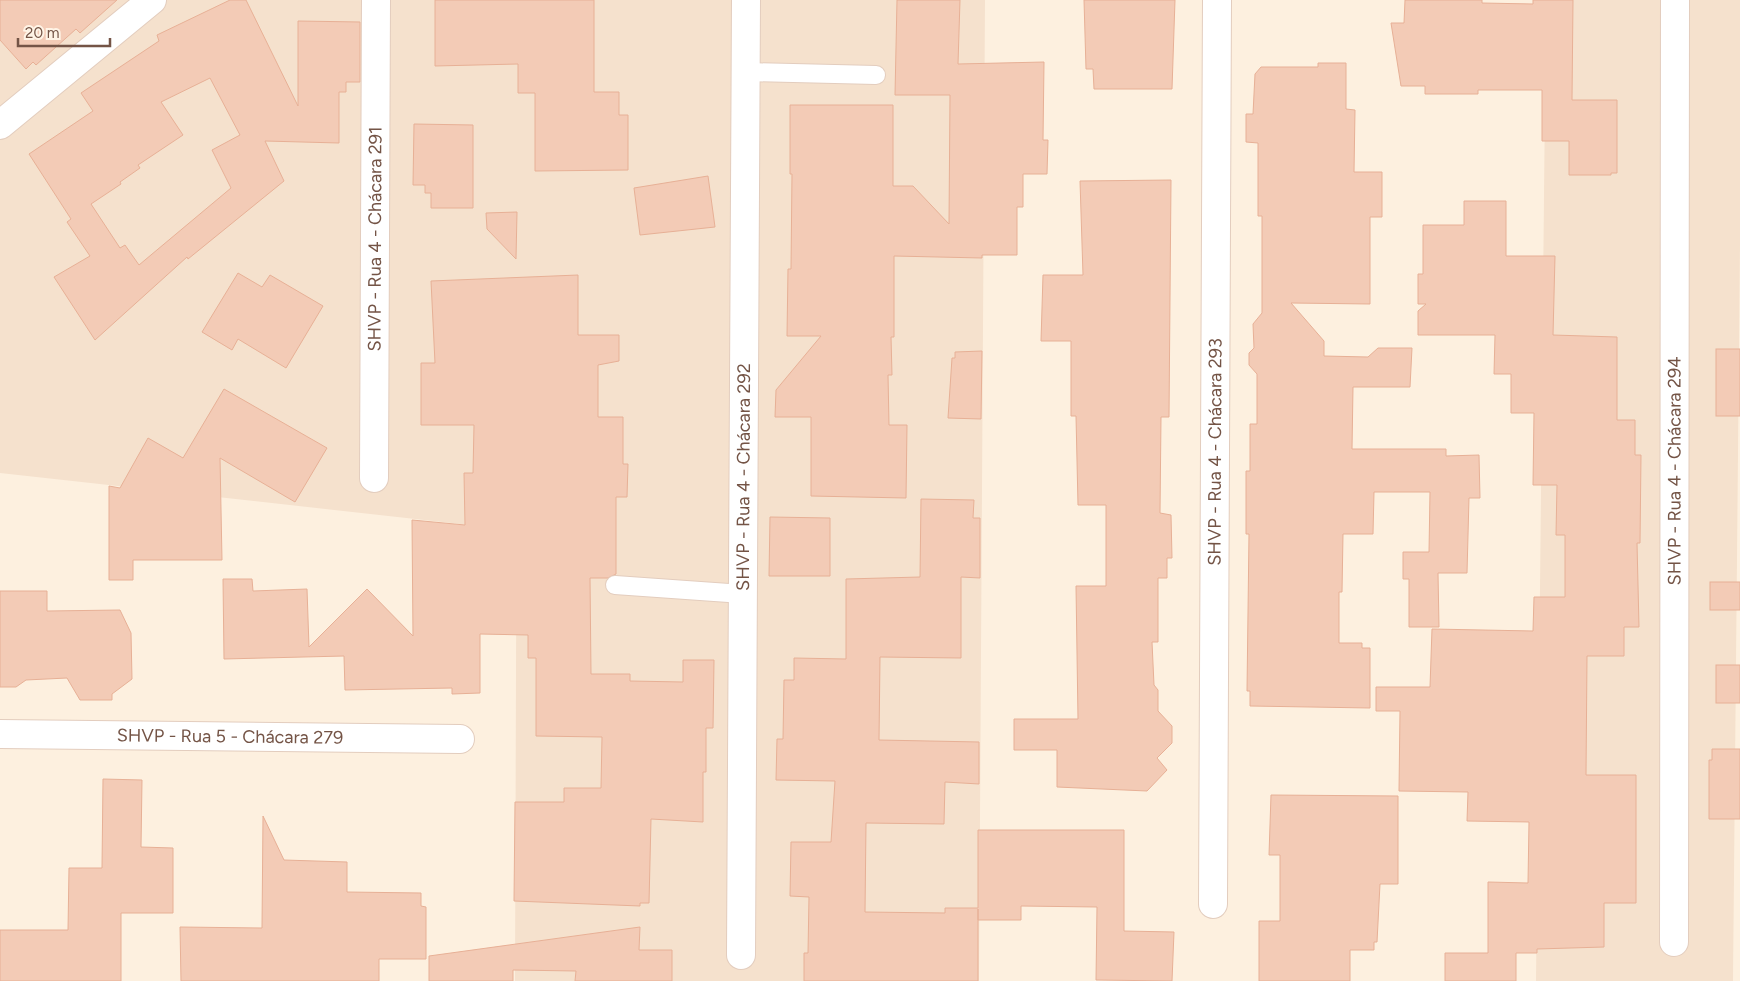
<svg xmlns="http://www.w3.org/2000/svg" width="1740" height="981" viewBox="0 0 1740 981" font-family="Figtree,sans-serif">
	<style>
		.residential { fill: #f5e1cd }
		.building { fill: #f3cbb6; stroke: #e7b096; fill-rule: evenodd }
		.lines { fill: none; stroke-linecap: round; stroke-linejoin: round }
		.lane-casing { stroke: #e3cdbe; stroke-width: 20 }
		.street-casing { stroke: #e3cdbe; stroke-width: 30 }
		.lane { stroke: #fff; stroke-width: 18 }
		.street { stroke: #fff; stroke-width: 28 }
		.labels { text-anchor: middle; stroke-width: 4; stroke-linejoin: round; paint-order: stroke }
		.street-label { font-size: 18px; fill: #745446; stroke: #fff4e6 }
	</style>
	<rect width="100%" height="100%" fill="#fdf0df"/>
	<g class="residential">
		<polygon points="0,0 985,0 979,981 515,981 517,367 515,530 0,473"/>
		<polygon points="1546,0 1740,0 1740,242 1733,981 1536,981"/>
	</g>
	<g class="building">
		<polygon points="0,0 117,0 80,33 76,29 36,65 33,62 26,69 0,40"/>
		<path d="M230,0H246L298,106V21L360,22V82H346V92H339V143L265,141L284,181L188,259L187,257L95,340L54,277L90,256L67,222L71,219L29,154L93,111L81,93L159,41L157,35ZM210,78L240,135L212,150L231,188L139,265L125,245L120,248L91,204L121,184L120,182L140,168L138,165L183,135L161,102Z"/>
		<polygon points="435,0 594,0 594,92 619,92 619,115 628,115 628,170 535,171 535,93 518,93 518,64 435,66"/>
		<polygon points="897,0 960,0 958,64 1044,62 1043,140 1048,140 1047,174 1023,174 1023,207 1017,207 1017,255 982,255 982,258 894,256 894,337 891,337 892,375 888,375 889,425 907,425 906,498 811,496 811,417 775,417 776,390 821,336 787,336 788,269 791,269 792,174 790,174 790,105 893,105 893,186 913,186 949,224 950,95 895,95"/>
		<polygon points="1084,0 1175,0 1172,89 1094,89 1093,69 1086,69"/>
		<polygon points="1405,0 1482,0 1482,3 1533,4 1533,0 1573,0 1572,100 1617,100 1617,173 1611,173 1611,175 1569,175 1569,141 1542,141 1542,90 1478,90 1478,94 1425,94 1425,86 1401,86 1391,23 1404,23"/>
		<polygon points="1318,63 1346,63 1346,109 1355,110 1354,172 1382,172 1382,217 1370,217 1370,304 1291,303 1324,341 1324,356 1368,357 1378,348 1412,348 1410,387 1353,387 1352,449 1446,449 1446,456 1479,455 1480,498 1469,498 1467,573 1438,573 1439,627 1409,627 1409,579 1403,579 1403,552 1429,552 1430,492 1374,492 1373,534 1343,534 1342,592 1339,592 1339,643 1362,643 1362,648 1370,648 1370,708 1250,706 1250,691 1247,691 1249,534 1246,534 1246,471 1250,471 1250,424 1257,424 1257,374 1249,365 1249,353 1254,348 1253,324 1262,313 1262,216 1258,216 1258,143 1246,142 1246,114 1253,114 1255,74 1261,67 1318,67"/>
		<polygon points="414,124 473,125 473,208 431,208 431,193 425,193 425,185 413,185"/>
		<polygon points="708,176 715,227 640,235 634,188"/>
		<polygon points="1171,180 1169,417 1161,417 1160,513 1171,515 1172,558 1167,558 1167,578 1158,578 1158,642 1152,642 1154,685 1158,690 1158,711 1172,726 1172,743 1157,758 1167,770 1147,791 1057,787 1057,750 1014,750 1014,719 1078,719 1076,586 1106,586 1106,505 1078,505 1076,416 1071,416 1071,341 1041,341 1043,275 1083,275 1080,181"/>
		<polygon points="1464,201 1506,201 1506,256 1555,256 1553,335 1617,337 1617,420 1635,420 1635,455 1641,455 1640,543 1637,543 1639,627 1624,627 1624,656 1587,656 1586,775 1636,775 1636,903 1604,903 1604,947 1537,949 1537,953 1516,953 1516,981 1445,981 1445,953 1488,953 1488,882 1528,883 1529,822 1467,821 1468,792 1399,791 1400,711 1376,711 1376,687 1430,687 1432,629 1533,631 1534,597 1565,597 1565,535 1556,535 1557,485 1533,485 1534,413 1511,413 1511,374 1494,374 1495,335 1418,335 1418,311 1426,304 1418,304 1418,274 1423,274 1423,225 1464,225"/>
		<polygon points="517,212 516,259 487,229 486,213"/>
		<polygon points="238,273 262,287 270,275 323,306 286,368 238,339 232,350 202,332"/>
		<polygon points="578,275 578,335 619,335 619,361 598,365 598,417 623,417 623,464 628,464 627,497 616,497 616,574 608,578 590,578 591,674 630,674 630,681 683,682 683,660 714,660 713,728 706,728 706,772 703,772 703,822 651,819 649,903 640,903 640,906 514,901 515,802 564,802 564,788 601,788 602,737 536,736 536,658 528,658 528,635 480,634 480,693 452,694 452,688 345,690 344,656 224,659 223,579 252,579 253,591 307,589 309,647 367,589 413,636 412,520 465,525 464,473 473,473 474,425 421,425 421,363 435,363 431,281"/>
		<rect x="1716" y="349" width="24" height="67"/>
		<polygon points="982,351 981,419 948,418 952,358 955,358 955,352"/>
		<polygon points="224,389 327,448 295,502 220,458 222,560 133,560 133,580 109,580 109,486 120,488 148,438 183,458"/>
		<polygon points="921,499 974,500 973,518 980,518 980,578 961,577 961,658 880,657 879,740 979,742 979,784 945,782 944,824 866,823 865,912 945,913 945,908 978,908 978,830 1124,830 1124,931 1174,932 1172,981 1096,980 1097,907 1021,906 1021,920 978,920 978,909 978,981 804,981 804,953 808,953 809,897 790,896 791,842 831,842 835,781 776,780 777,739 783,739 784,680 794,680 794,658 846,659 846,579 920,577"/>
		<polygon points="770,517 830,518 830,576 769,576"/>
		<rect x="1710" y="582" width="30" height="28"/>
		<polygon points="0,591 47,591 47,611 120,610 131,633 132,679 112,694 112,700 80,700 67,678 26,680 16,687 0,687"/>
		<rect x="1716" y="665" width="24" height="38"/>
		<polygon points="1712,749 1740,749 1740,819 1709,819 1709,760 1712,760"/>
		<polygon points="103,779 142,780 141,847 173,848 173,913 121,913 121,981 0,981 0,930 68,930 69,868 102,868"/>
		<polygon points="1271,795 1398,796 1398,884 1380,884 1377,942 1374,942 1374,950 1350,950 1350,981 1259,981 1259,921 1280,921 1280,855 1269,855"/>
		<polygon points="263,816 284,860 347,862 347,892 421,893 421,906 426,907 426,959 379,959 379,981 181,981 180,927 262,928"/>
		<polygon points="640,927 639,950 672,950 672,981 575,981 576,971 513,970 513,981 429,981 429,956"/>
	</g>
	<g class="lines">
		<defs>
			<g id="lane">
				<polyline points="746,72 876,75"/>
				<polyline points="615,585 743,594"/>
			</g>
			<g id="street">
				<polyline points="0,125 152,0"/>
				<path id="s1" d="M374,478L376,0"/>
				<path id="s2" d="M0,734L460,739"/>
				<path id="s3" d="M1213,904L1217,0"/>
				<path id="s4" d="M1674,942L1675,0"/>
				<path id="s5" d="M741,955L746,0"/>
			</g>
		</defs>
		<use href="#lane" class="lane-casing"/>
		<use href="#street" class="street-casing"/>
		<use href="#lane" class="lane"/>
		<use href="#street" class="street"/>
	</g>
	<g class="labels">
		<g class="street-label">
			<text dy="6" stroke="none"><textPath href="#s1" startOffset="239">SHVP - Rua 4 - Chácara 291</textPath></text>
			<text dy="6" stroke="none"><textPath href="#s3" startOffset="452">SHVP - Rua 4 - Chácara 293</textPath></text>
			<text dy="6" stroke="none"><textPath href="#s4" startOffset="471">SHVP - Rua 4 - Chácara 294</textPath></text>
			<text dy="6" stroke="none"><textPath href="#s5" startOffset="478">SHVP - Rua 4 - Chácara 292</textPath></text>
			<text dy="6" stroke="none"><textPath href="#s2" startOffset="230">SHVP - Rua 5 - Chácara 279</textPath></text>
		</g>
	</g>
	<path d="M18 38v8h92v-8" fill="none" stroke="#745446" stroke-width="2.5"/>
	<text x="25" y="38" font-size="15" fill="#745446" stroke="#fff4e6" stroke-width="4" paint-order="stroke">20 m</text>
</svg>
